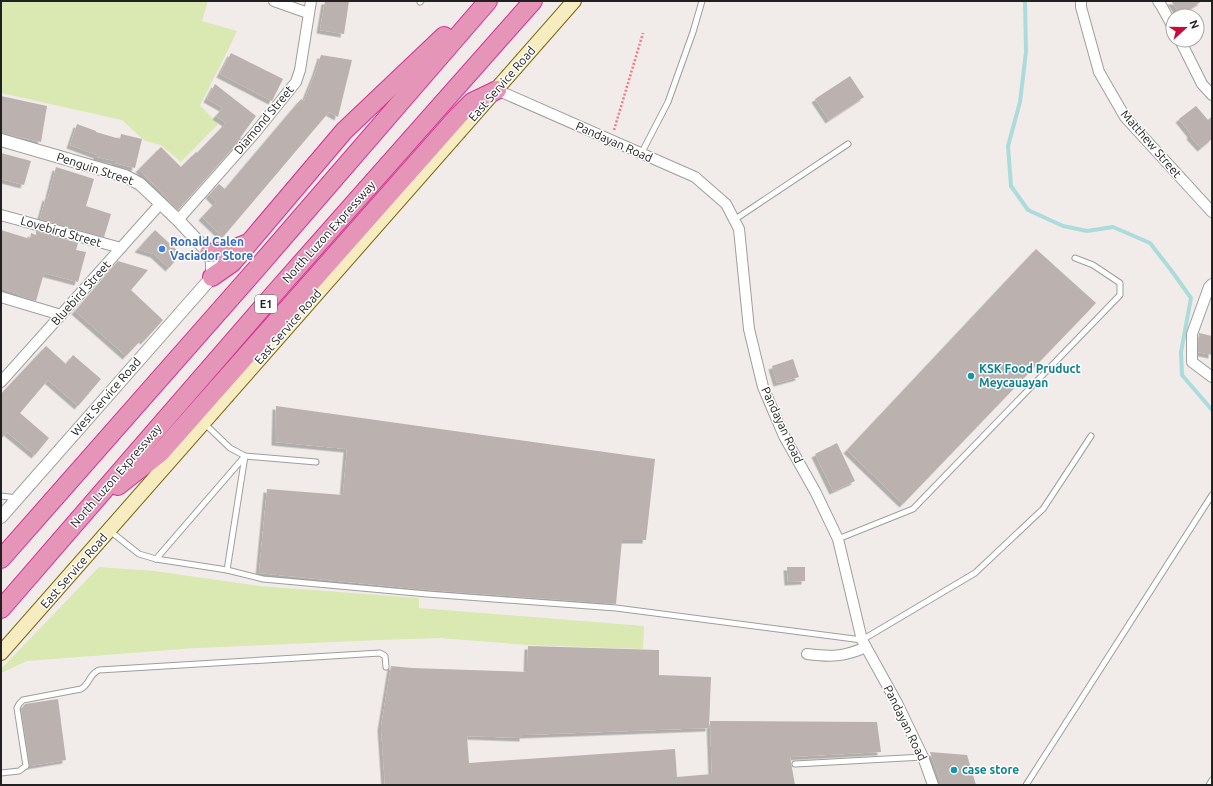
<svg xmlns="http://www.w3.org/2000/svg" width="1213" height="786" viewBox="0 0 1213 786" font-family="Ubuntu,sans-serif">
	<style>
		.grass { fill: #dae8b2 }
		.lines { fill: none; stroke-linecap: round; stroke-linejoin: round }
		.stream { stroke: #abdcdb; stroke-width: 4 }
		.building { fill: #bbb1ae; filter: url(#shadow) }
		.service-casing { stroke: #9e9e9e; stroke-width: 7 }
		.minor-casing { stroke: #9e9e9e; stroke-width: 12 }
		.tertiary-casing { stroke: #9e9e9e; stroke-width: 14 }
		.secondary-casing { stroke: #76660a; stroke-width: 16 }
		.motorway-casing { stroke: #d43192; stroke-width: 20 }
		.path { stroke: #f4778a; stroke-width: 2.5; stroke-dasharray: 2 2; stroke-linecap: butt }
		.service { stroke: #fff; stroke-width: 5 }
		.minor { stroke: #fff; stroke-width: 10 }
		.tertiary { stroke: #fff; stroke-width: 12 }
		.secondary { stroke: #f7ecc0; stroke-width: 14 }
		.motorway { stroke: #e495b8; stroke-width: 18 }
		.shop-dot { fill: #3f7fe0; stroke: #fff; stroke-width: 1.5 }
		.culture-dot { fill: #0f9aa8; stroke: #fff; stroke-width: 1.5 }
		.labels { text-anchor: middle; stroke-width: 3; stroke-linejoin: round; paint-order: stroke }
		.shield { fill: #fff; stroke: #646464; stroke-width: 1 }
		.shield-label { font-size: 11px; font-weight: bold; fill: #212121 }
		.street-label { font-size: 12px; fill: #212121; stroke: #fff }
		.shop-label { font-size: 12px; font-weight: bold; fill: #366cbe; stroke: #fff; text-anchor: start }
		.culture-label { font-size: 12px; font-weight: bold; fill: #0d838f; stroke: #fff; text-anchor: start }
	</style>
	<defs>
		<filter id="shadow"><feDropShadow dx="-3.5" dy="3.5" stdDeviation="0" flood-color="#0004"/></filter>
	</defs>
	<rect width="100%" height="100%" fill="#f1ece9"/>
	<g class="grass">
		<polygon points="1,1 208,1 202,21 237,31 228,50 200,105 218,124 181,162 161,145 145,141 122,120 1,93"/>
		<polygon points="99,567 154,571 259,586 419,598 419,608 644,626 643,649 528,645 440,638 379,640 196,648 27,661 1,673 1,669"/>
	</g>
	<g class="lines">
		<polyline class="stream" points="1025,1 1026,52 1020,102 1008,146 1011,186 1028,210 1063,226 1087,231 1113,227 1150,243 1171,270 1191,298 1181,352 1182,375 1212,410"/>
	</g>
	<g class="building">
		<polygon points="325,1 349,1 344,34 320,30"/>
		<polygon points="1171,1 1202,1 1181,15"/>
		<polygon points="231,53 283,79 272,101 220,74"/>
		<polygon points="321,55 352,60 338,117 329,112 223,237 202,217 216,202 209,195 219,184 225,189 301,99 304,101 316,71"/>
		<polygon points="850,76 864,97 829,120 815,99"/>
		<polygon points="215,84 256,116 240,138 241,139 178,210 139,169 161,147 181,167 196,152 197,153 226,123 216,116 223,108 207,99"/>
		<polygon points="1,96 47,106 41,142 1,133"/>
		<polygon points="1196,106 1208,120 1212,116 1212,139 1201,148 1190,136 1191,134 1179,119"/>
		<polygon points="77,124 96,131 96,132 120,139 121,134 142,139 135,168 115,163 115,161 97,157 97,155 70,145"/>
		<polygon points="1,153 31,161 24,185 1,179"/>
		<polygon points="56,167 94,179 86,206 111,214 104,237 40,219 46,197 48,198"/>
		<polygon points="1,230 30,239 31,233 36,235 36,231 78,243 76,250 86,252 78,282 44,273 36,301 18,295 19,294 1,288"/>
		<polygon points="155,230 181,254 169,268 154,254 138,249"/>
		<polygon points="1036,249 1096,303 903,504 847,450"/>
		<polygon points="118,261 148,270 131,290 163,320 144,341 142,339 126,356 75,311"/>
		<polygon points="1199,333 1212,336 1212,355 1198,352"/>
		<polygon points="46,346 66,364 73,355 101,379 78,406 48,380 20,413 49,438 35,455 7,432 1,439 1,394"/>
		<polygon points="793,359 799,377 777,383 772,366"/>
		<polygon points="276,406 655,459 646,540 622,540 616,604 427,590 259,573 267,489 343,495 347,449 275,442"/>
		<polygon points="837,443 855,481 833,491 815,454"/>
		<polygon points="787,567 805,567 805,581 788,582"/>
		<polygon points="528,646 659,650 659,675 711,677 709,728 523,735 523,738 467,736 469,763 675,749 677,777 712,774 710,721 877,722 881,752 790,757 795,785 385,785 381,727 391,666 412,668 527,672"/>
		<polygon points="58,699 66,760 30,766 21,709 25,704"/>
		<polygon points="930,752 967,755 976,785 942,785"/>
	</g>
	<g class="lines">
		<defs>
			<g id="service">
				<polyline points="420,2 421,1"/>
				<polyline points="641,154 668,102 693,32 702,1"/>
				<polyline points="734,220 848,144"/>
				<polyline points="1,496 17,498"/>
				<polyline points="110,531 139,554 156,559 227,570 263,579 427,594 616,608 862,640 975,573 1043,509 1091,436"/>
				<polyline points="838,539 913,509 1120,295 1120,283 1093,265 1075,258"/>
				<polyline points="156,559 245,456 230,448 204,423"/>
				<polyline points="227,570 245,456 316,462"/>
				<polyline points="795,764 923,757"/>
				<path d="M1,773L19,771L26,766L17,708L19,704L23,700L81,689C90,684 89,674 99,670L380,653L385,656L386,667"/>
				<polyline points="1026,785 1212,495"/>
				<polyline points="1209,785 1212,780"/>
			</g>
			<g id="minor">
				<polyline points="274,1 308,13"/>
				<polyline points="1081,1 1081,7 1099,72 1125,117 1212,212"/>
				<polyline points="1158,1 1162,7 1173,27"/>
				<polyline points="1180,40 1202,84 1212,95"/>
				<polyline points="497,90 695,177 726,204 739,229 749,329 763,387 784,436 816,493 838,539 862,640 897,703 923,757 933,785"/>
				<polyline points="1,215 121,248"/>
				<polyline points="178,220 254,134 296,82 300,70 311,1"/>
				<polyline points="1212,284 1209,287 1192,334 1192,362 1212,377"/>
				<polyline points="1,297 61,315"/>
				<polyline points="1,382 161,203"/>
				<path d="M807,654C831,657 844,657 866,647"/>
			</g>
			<polyline id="tertiary" points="1,140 125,176 140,184 178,220 209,253 212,262 212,277 1,517"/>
			<polyline id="secondary" points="1,653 574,1"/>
			<g id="motorway">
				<polyline points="209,253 228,251 248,243"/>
				<polyline points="212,277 232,263 344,131 444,36"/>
				<polyline points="118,486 160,453 458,116 472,102 497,90"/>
				<polyline points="1,559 258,267 488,1"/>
				<polyline points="1,609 280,287 533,1"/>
			</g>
		</defs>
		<use href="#service" class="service-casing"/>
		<use href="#minor" class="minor-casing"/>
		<use href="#tertiary" class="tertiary-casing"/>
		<use href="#secondary" class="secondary-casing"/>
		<use href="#motorway" class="motorway-casing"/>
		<polyline class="path" points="614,130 643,33"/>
		<use href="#service" class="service"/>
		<use href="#minor" class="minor"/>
		<use href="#tertiary" class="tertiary"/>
		<use href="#secondary" class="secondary"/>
		<use href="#motorway" class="motorway"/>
	</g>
	<circle class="shop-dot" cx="162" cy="249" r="4"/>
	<g class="culture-dot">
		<circle cx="971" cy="376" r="4"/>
		<circle cx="954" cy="770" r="4"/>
	</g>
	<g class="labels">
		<rect class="shield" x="255" y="295" width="22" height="18" rx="3"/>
		<g class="shield-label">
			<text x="266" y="308">E1</text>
		</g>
		<g class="street-label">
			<text transform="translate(502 84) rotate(-49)" y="4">East Service Road</text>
			<text transform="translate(264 120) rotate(-50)" y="4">Diamond Street</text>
			<text transform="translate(614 142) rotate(24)" y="4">Pandayan Road</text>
			<text transform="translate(1151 144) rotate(49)" y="4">Matthew Street</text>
			<text transform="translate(95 169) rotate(18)" y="4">Penguin Street</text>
			<text transform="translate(61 232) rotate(16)" y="4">Lovebird Street</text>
			<text transform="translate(329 232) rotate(-48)" y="4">North Luzon Expressway</text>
			<text transform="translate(81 293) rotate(-48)" y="4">Bluebird Street</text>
			<text transform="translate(288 327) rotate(-49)" y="4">East Service Road</text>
			<text transform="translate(106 397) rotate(-49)" y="4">West Service Road</text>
			<text transform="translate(782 425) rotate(65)" y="4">Pandayan Road</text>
			<text transform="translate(116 476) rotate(-49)" y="4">North Luzon Expressway</text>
			<text transform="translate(74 571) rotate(-49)" y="4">East Service Road</text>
			<text transform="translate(905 723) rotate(64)" y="4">Pandayan Road</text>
		</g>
		<g class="shop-label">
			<text x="170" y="246">Ronald Calen<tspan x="170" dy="14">Vaciador Store</tspan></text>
		</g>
		<g class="culture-label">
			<text x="979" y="373">KSK Food Pruduct<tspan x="979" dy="14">Meycauayan</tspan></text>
			<text x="962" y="774">case store</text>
		</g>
	</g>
	<rect width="1213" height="786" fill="none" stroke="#212121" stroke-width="4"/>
	<g transform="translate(1185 28) rotate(69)"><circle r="19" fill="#ffffff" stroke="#a6a6a6"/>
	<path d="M0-3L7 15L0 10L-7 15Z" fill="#c9093a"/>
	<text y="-6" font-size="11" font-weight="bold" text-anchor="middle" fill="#212121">N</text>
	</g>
</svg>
